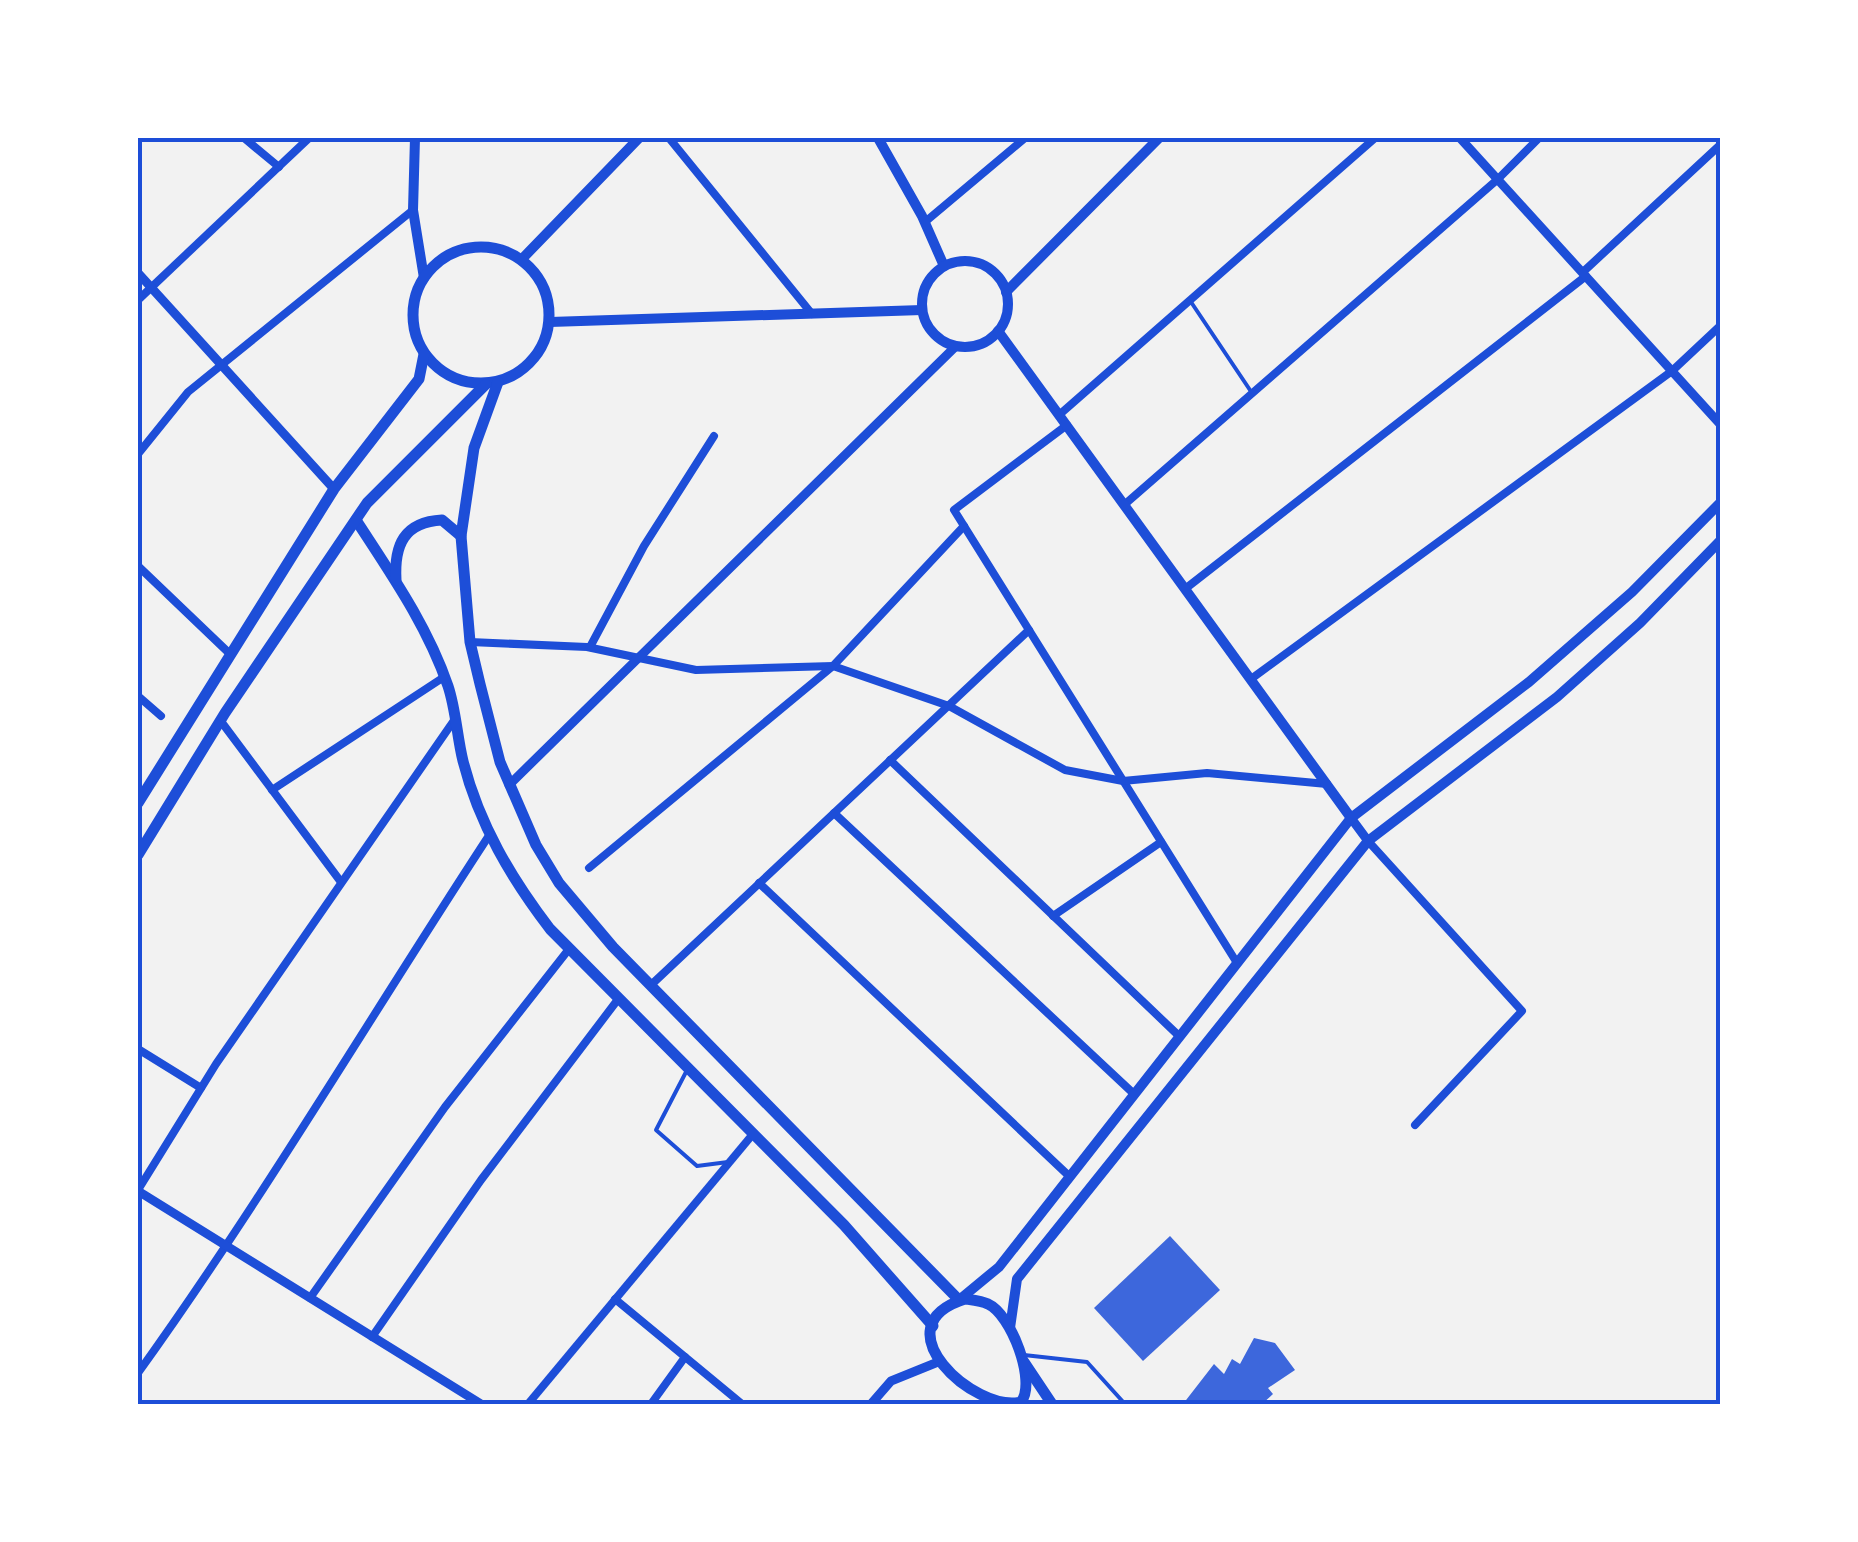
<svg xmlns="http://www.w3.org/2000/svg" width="1858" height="1542" viewBox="0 0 1858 1542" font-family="'Source Sans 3',sans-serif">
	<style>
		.building { fill: #3d67dc }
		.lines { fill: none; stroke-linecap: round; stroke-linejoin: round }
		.service { stroke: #1d4ed8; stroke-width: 4 }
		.minor { stroke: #1d4ed8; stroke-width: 8 }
		.tertiary { stroke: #1d4ed8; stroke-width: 9 }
		.secondary { stroke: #1d4ed8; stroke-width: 10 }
		.primary { stroke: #1d4ed8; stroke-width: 11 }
		.neatline { fill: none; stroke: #1d4ed8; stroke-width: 4 }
	</style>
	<rect width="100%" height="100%" fill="#f2f2f2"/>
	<g class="building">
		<polygon points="1170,1236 1220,1290 1143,1361 1094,1308"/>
		<polygon points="1254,1338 1275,1343 1295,1370 1268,1388 1273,1394 1262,1404 1183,1404 1214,1364 1224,1374 1232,1359 1240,1364"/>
	</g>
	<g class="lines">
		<g class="service">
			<polyline points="1191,302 1252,393"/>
			<polyline points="686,1072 656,1130 697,1166 728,1162"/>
			<polyline points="1024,1355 1087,1362 1125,1404"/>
		</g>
		<g class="minor">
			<polyline points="244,138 279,167"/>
			<polyline points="669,138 812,314"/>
			<polyline points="925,222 1025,138"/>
			<polyline points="1583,272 1720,145"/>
			<polyline points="138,300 309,138"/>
			<polyline points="1059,415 1375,138"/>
			<polyline points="1067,425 954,510 1237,963"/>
			<polyline points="138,454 188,392 413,210"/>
			<polyline points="1124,505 1498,179 1539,138"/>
			<polyline points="138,566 230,654"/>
			<polyline points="1185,589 1586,276"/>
			<polyline points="470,642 587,647 696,670 833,666 949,706 1065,770 1123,781 1207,773 1327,784"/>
			<polyline points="590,647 644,546 714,436"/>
			<polyline points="1251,679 1672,371 1720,326"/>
			<polyline points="138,696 161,716"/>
			<polyline points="220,720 341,882"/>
			<polyline points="890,760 1179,1036"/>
			<polyline points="272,790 444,677"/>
			<polyline points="834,813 1134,1094"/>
			<polyline points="1368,841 1522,1011 1415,1125"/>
			<polyline points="589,868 833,666 964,526"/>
			<polyline points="759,883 1069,1176"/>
			<polyline points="1053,916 1161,842"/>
			<polyline points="651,985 1029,630"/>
			<polyline points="138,1049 201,1088"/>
			<polyline points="138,1190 216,1064 455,719"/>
			<polyline points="310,1298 445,1107 569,949"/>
			<polyline points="615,1299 742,1404"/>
			<polyline points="372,1337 481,1180 619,998"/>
			<path d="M138,1373C263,1199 372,1014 490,834"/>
			<polyline points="528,1404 753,1134"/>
			<polyline points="651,1404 685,1357"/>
		</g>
		<g class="tertiary">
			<polyline points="1460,138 1720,424"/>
			<polyline points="138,273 334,489"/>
			<polyline points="509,785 955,347"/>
			<polyline points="1351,818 1368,841"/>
			<polyline points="138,1191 481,1404"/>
			<polyline points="871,1404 891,1381 938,1362"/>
		</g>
		<g class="secondary">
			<polyline points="415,138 413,210 424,278"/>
			<polyline points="878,138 922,216 944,266"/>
			<polyline points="522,259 639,138"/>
			<circle cx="965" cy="304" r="43"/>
			<polyline points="1006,292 1159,138"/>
			<polyline points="550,322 922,310"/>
			<polyline points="998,331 1351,818"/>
			<polyline points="959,1300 999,1267 1351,818 1529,682 1632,592 1720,503"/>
			<polyline points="1010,1328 1017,1279 1368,841 1557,697 1640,623 1720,541"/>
		</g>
		<g class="primary">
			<circle cx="481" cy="315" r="68"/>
			<polyline points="498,382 474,448 461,536 470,642 480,684 500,762 536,845 559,883 613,947 959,1300"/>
			<path d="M356,520C391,574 427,625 448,686C456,710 457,737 463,761C479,824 511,878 550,929L844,1225L933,1326"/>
			<path d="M396,580C394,545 404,522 442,520L461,536"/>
			<polyline points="138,803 334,489 419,379 424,354"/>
			<polyline points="138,855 225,713 367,503 486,384"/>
			<path d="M965,1299C972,1300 982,1301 988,1304C1011,1314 1037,1382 1021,1402C975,1413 878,1326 965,1299Z"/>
			<polyline points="1024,1362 1052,1404"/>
		</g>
	</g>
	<rect width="1858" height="1542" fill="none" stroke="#ffffff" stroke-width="280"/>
	<rect x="140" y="140" width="1578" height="1262" class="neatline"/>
</svg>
